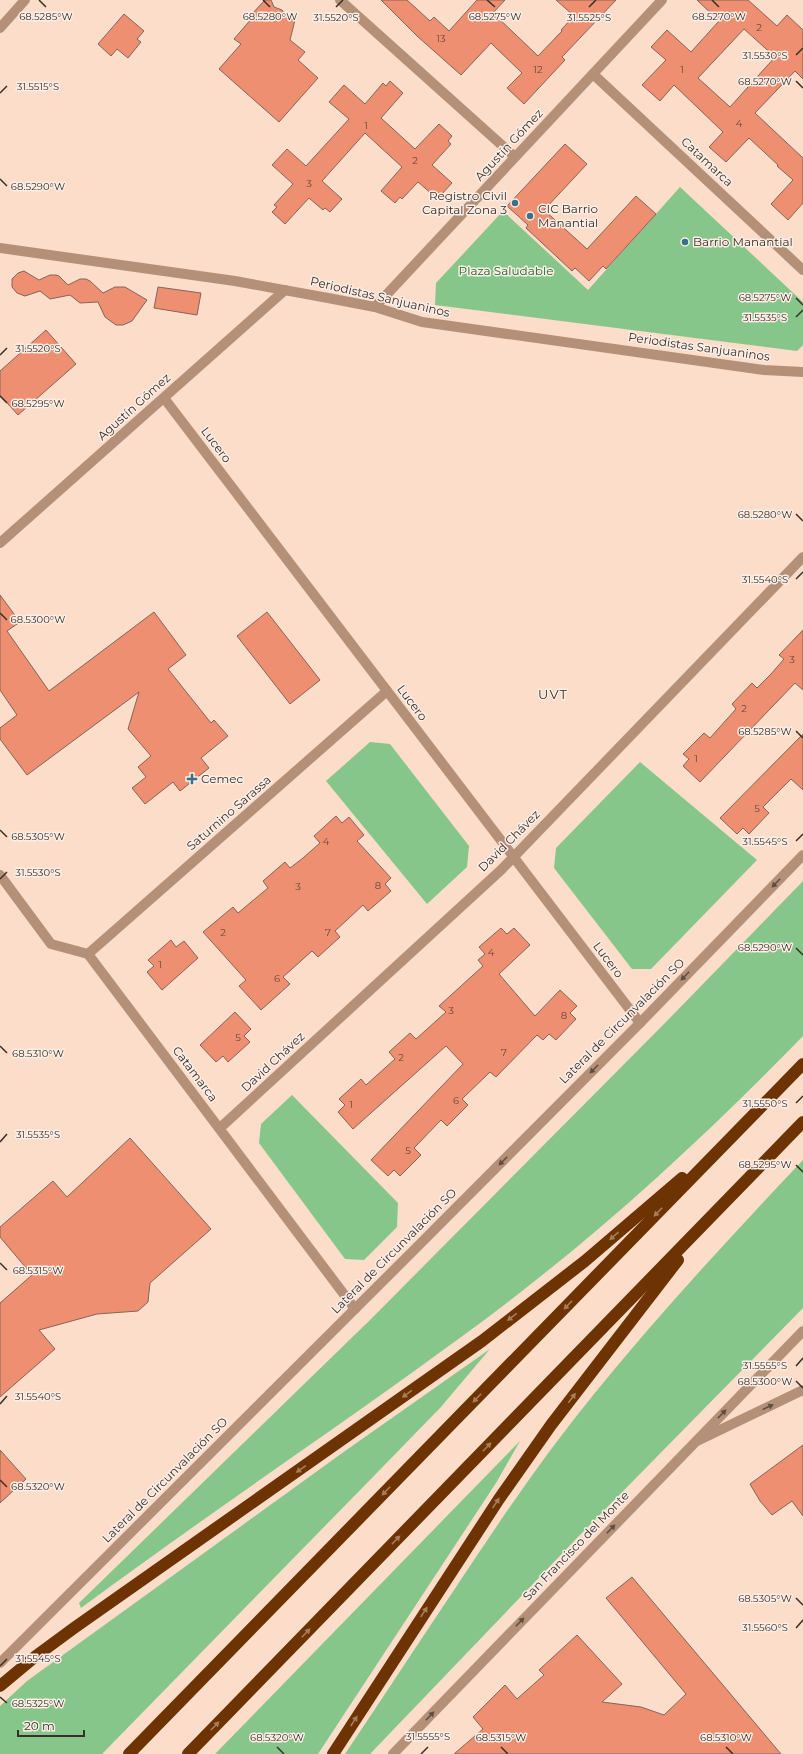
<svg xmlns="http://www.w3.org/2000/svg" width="803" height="1754" viewBox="0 0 803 1754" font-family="Montserrat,sans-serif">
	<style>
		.green { fill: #87c68b }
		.building { fill: #ed8f70; stroke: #84655a; fill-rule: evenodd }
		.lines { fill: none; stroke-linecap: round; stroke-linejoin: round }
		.minor { stroke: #b59079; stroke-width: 10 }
		.tertiary { stroke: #b59079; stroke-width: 10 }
		.motorway { stroke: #6d3302; stroke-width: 12 }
		.oneway { fill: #604d40 }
		.oneway2 { fill: #a67e5d }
		.ticks { fill: none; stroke: #3b3028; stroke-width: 1.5 }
		.poi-dot { fill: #37718a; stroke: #fbeee6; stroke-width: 1.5 }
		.labels { text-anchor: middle; stroke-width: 3; stroke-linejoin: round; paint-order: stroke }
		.number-label { font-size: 10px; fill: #68483a }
		.street-label { font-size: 12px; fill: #3b3028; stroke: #fbeee6 }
		.poi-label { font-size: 12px; fill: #3b3028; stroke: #fbeee6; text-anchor: start }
		.park-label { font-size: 12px; fill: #196626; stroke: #fbeee6 }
		.neighbourhood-label { font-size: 13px; letter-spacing: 1px; fill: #3b3028; stroke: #fbeee6 }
		.ticks-label { font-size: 10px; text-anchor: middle; fill: #3b3028; stroke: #fbeee6; stroke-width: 3; stroke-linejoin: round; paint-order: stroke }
	</style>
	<rect width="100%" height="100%" fill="#fbddc9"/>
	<g class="green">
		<polygon points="680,187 803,302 803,345 797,351 435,305 436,283 503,211 588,290"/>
		<polygon points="370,742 390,744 469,846 467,867 427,904 326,781"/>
		<polygon points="640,762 757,860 651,969 632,969 554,868 556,848"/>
		<path d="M803,881V1036C719,1122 631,1205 536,1280C494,1314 450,1345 406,1377C298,1454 188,1529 81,1608L79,1603L371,1319L665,1023Z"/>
		<polygon points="292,1095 398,1203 397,1227 364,1260 345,1259 259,1143 261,1124"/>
		<path d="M803,1160V1308L576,1539L370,1754H345C383,1697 420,1641 458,1584C501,1519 545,1454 594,1394C660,1313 731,1236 803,1160Z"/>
		<polygon points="490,1349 440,1408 367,1483 102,1754 0,1754 0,1706 27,1681 345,1451"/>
		<polygon points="520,1441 496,1483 318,1754 215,1754"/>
	</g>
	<g class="building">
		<polygon points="265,0 271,0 274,7 282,10 288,19 295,20 290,40 305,52 298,60 318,78 279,122 219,69 241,44 234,39 253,17 251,15"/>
		<polygon points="381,0 407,0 430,21 434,17 449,31 477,0 505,0 493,13 538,56 562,31 561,30 574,16 556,0 616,0 562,57 565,60 524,104 507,88 522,73 491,43 461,75 417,36"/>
		<path d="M697,0H748L777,26L787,15L803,30V79L795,71L755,113L803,158V203L788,220L771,204L793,180L777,166L778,165L749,138L726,162L709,147L723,132L674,85L660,101L642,85L666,60L651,47L667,30L691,52L719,21ZM744,29L775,57L730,107L698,78Z"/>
		<polygon points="124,14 144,31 137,39 141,42 128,58 117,49 111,56 98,44"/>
		<polygon points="390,81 403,93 381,118 415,149 439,124 452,136 448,141 451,144 432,165 452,183 440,196 435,192 433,195 418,182 402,199 400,197 395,203 381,191 402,167 365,133 322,181 342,199 330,212 325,208 323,210 309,198 285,224 272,212 277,207 274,205 293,184 272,165 287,149 306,166 349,119 329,102 344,85 365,104 383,83 386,86"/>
		<polygon points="565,144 587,164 544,210 587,249 636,196 656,214 606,269 603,266 589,281 575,268 572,271 526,228 528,225 507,206"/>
		<polygon points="24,271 39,280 50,275 56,275 59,276 68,285 80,279 86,279 90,281 103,293 115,287 125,287 147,300 132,321 123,325 116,325 105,317 98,302 80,303 70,295 50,299 40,291 25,296 17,293 12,287 12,279 18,273"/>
		<polygon points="158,287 201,293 197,315 154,308"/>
		<polygon points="46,330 76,364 18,415 0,395 0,371"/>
		<polygon points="0,595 20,622 7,631 49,691 154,612 186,655 168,669 211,723 214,720 228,736 201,758 209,768 180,791 173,782 145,804 132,788 146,777 138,767 151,756 128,729 139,692 27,775 0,739 0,728 17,715 0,690"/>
		<polygon points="267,612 320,680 290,704 237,636"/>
		<polygon points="803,630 803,690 795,683 700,782 683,766 689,759 683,754 704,733 710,738 736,709 732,704 752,683 757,688 771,674 784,659 779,655"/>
		<polygon points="803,734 803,790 791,779 763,807 769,813 749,834 743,828 737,834 720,818"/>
		<polygon points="336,816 342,823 349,817 364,835 357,841 391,878 385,884 391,891 368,911 363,905 347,920 335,931 340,937 318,957 312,951 283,977 290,984 261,1010 239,986 246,980 203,932 233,907 238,913 268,888 263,881 285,862 290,868 303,858 320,843 314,836"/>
		<polygon points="501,928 507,934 514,928 530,945 499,974 535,1016 560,990 577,1006 570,1013 576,1019 556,1040 549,1034 543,1040 537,1035 496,1077 490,1072 462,1099 468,1105 447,1126 441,1120 414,1148 421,1155 400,1176 394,1170 388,1176 371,1160 463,1064 446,1046 353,1129 338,1112 345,1105 339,1099 361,1079 366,1085 395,1059 389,1052 410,1033 416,1039 446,1012 439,1006 483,966 478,960 485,954 479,947"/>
		<polygon points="171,940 176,947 184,941 198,958 162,990 147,972 154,966 148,960"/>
		<polygon points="235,1012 251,1029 244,1036 250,1042 228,1062 223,1056 216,1062 200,1045"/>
		<polygon points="130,1138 211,1229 150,1283 148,1302 138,1311 97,1314 39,1330 55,1349 0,1397 0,1303 32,1275 0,1237 0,1227 53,1181 67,1197"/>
		<polygon points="803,1445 803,1516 792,1501 772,1515 760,1501 750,1484"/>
		<polygon points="0,1450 26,1479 0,1503"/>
		<polygon points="632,1577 781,1754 454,1754 483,1729 473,1717 505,1685 517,1699 544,1675 539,1670 577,1635 622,1684 602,1702 641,1707 664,1715 686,1694 606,1598"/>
	</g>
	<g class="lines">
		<g class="minor">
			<polyline points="340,0 515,157"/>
			<polyline points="593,74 803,270"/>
			<polyline points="0,248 235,281 328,298 375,307 422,322 764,370 803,372"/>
			<polyline points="375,307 662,0"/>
			<polyline points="164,398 640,1023"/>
			<polyline points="0,543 285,290"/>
			<polyline points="0,875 51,944 88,954 355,1309"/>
			<polyline points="88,954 387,691"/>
			<polyline points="220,1128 501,870 803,557"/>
			<polyline points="697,1441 803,1390"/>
		</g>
		<g class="tertiary">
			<polyline points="0,28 25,0"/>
			<polyline points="0,1663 417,1247 640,1023 803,855"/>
			<polyline points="393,1754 803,1331"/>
		</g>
		<g class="motorway">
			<polyline points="0,1686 36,1656 74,1628 482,1341 585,1261 682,1178"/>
			<polyline points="129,1754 803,1064"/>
			<polyline points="188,1754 803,1122"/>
			<polyline points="333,1754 499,1499 551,1425 678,1260"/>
		</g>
	</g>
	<defs><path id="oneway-solid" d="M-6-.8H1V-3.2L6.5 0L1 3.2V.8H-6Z"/></defs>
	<g class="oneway">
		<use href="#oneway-solid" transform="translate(776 883) rotate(134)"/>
		<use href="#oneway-solid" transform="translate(685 976) rotate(134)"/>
		<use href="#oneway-solid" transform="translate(594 1069) rotate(135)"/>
		<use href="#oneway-solid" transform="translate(503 1161) rotate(135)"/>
		<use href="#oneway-solid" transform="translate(768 1407) rotate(-26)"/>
		<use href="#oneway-solid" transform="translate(722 1414) rotate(-46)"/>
		<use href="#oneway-solid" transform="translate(611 1529) rotate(-46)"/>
		<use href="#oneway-solid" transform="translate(520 1622) rotate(-46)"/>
		<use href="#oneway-solid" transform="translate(430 1716) rotate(-46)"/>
	</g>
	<g class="oneway2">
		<use href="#oneway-solid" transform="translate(658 1212) rotate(134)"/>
		<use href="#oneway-solid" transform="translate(614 1236) rotate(139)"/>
		<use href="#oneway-solid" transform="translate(568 1305) rotate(134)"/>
		<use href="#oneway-solid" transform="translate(512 1317) rotate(142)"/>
		<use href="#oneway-solid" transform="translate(407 1394) rotate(144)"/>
		<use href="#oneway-solid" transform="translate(477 1398) rotate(134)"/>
		<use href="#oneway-solid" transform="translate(572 1398) rotate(-53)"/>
		<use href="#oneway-solid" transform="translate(487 1447) rotate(-46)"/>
		<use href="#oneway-solid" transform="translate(301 1469) rotate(145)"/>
		<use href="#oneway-solid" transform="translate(386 1491) rotate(134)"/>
		<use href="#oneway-solid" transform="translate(496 1503) rotate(-56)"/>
		<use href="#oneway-solid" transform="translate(396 1540) rotate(-46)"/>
		<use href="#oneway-solid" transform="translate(424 1612) rotate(-57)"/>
		<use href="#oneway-solid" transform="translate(306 1633) rotate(-46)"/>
		<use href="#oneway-solid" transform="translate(354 1721) rotate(-57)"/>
		<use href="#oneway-solid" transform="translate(215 1726) rotate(-46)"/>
	</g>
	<path class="ticks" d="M39,0L46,7M263,0L270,7M487,0L495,7M712,0L719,7M336,7L343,0M589,7L596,0M796,55L803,48M796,81L803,88M0,93L7,86M0,179L7,186M796,298L803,305M796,317L803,310M0,355L7,348M0,396L7,403M796,514L803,521M796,579L803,572M0,613L7,620M796,731L803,738M0,830L7,837M796,841L803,834M0,879L7,872M796,948L803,955M0,1046L7,1053M796,1103L803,1096M0,1142L7,1134M796,1165L803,1172M0,1263L7,1270M796,1366L803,1358M796,1381L803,1388M0,1404L7,1396M0,1480L7,1487M796,1598L803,1605M796,1628L803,1620M0,1666L7,1659M0,1697L7,1703M277,1747L284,1754M501,1747L508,1754M726,1747L733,1754M421,1754L428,1747"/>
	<g class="poi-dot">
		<circle cx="515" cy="203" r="4"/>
		<circle cx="530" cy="216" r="4"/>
		<circle cx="685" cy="242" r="4"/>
		<path d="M190 773h4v4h4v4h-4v4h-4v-4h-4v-4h4z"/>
	</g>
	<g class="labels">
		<g class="number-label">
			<text x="759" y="31">2</text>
			<text x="441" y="42">13</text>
			<text x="538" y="73">12</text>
			<text x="682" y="73">1</text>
			<text x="739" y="127">4</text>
			<text x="366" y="129">1</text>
			<text x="415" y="164">2</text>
			<text x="309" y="187">3</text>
			<text x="792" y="663">3</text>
			<text x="744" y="712">2</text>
			<text x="696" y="762">1</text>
			<text x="757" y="812">5</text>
			<text x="326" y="845">4</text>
			<text x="378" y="889">8</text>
			<text x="298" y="890">3</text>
			<text x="223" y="936">2</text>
			<text x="328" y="936">7</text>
			<text x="491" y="956">4</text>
			<text x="160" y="968">1</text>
			<text x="277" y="982">6</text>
			<text x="451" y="1014">3</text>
			<text x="564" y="1019">8</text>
			<text x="238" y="1041">5</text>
			<text x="504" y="1056">7</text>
			<text x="401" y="1061">2</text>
			<text x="456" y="1104">6</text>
			<text x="351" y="1108">1</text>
			<text x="408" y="1154">5</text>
		</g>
		<g class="street-label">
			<text transform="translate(509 145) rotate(-47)" y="4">Agustín Gómez</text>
			<text transform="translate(707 162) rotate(43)" y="4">Catamarca</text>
			<text transform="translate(380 297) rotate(13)" y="4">Periodistas Sanjuaninos</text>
			<text transform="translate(699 347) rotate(8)" y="4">Periodistas Sanjuaninos</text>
			<text transform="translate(134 407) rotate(-42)" y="4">Agustín Gómez</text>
			<text transform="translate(216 445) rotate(53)" y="4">Lucero</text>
			<text transform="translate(412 703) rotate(53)" y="4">Lucero</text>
			<text transform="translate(229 813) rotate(-41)" y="4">Saturnino Sarassa</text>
			<text transform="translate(509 841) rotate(-45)" y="4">David Chávez</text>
			<text transform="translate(608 960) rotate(53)" y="4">Lucero</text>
			<text transform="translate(622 1021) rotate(-45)" y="4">Lateral de Circunvalación SO</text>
			<text transform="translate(273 1062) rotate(-43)" y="4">David Chávez</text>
			<text transform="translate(195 1074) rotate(53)" y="4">Catamarca</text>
			<text transform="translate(394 1251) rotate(-45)" y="4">Lateral de Circunvalación SO</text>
			<text transform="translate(165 1480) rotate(-45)" y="4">Lateral de Circunvalación SO</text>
			<text transform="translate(576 1546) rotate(-46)" y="4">San Francisco del Monte</text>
		</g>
		<g class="poi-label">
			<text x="507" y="200" text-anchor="end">Registro Civil<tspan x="507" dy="14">Capital Zona 3</tspan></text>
			<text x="538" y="213">CIC Barrio<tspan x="538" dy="14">Manantial</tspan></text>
			<text x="693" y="246">Barrio Manantial</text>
			<text x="201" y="783">Cemec</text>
		</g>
		<g class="park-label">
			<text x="506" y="275">Plaza Saludable</text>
		</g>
		<g class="neighbourhood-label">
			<text x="553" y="699">UVT</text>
		</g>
	</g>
	<g class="ticks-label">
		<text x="46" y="20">68.5285°W</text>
		<text x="270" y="20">68.5280°W</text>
		<text x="495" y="20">68.5275°W</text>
		<text x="719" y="20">68.5270°W</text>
		<text x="336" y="21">31.5520°S</text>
		<text x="589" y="21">31.5525°S</text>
		<text x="765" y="59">31.5530°S</text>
		<text x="765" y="85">68.5270°W</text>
		<text x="38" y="90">31.5515°S</text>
		<text x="38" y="190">68.5290°W</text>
		<text x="765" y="301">68.5275°W</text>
		<text x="765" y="321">31.5535°S</text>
		<text x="38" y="352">31.5520°S</text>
		<text x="38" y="407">68.5295°W</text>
		<text x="765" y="518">68.5280°W</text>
		<text x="765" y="583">31.5540°S</text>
		<text x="38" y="623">68.5300°W</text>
		<text x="765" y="735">68.5285°W</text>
		<text x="38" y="840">68.5305°W</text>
		<text x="765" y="845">31.5545°S</text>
		<text x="38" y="876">31.5530°S</text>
		<text x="765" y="951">68.5290°W</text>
		<text x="38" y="1057">68.5310°W</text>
		<text x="765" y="1107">31.5550°S</text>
		<text x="38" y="1138">31.5535°S</text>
		<text x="765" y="1168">68.5295°W</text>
		<text x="38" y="1274">68.5315°W</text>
		<text x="765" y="1369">31.5555°S</text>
		<text x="765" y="1385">68.5300°W</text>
		<text x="38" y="1400">31.5540°S</text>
		<text x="38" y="1490">68.5320°W</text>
		<text x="765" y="1602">68.5305°W</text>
		<text x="765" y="1631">31.5560°S</text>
		<text x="38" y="1662">31.5545°S</text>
		<text x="38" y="1707">68.5325°W</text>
		<text x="428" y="1740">31.5555°S</text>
		<text x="277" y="1741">68.5320°W</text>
		<text x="501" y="1741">68.5315°W</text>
		<text x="726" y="1741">68.5310°W</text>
	</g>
	<path d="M18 1730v6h66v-6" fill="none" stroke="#3b3028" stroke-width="2"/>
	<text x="24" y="1730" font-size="12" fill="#3b3028" stroke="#fbeee6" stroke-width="3" paint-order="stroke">20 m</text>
</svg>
